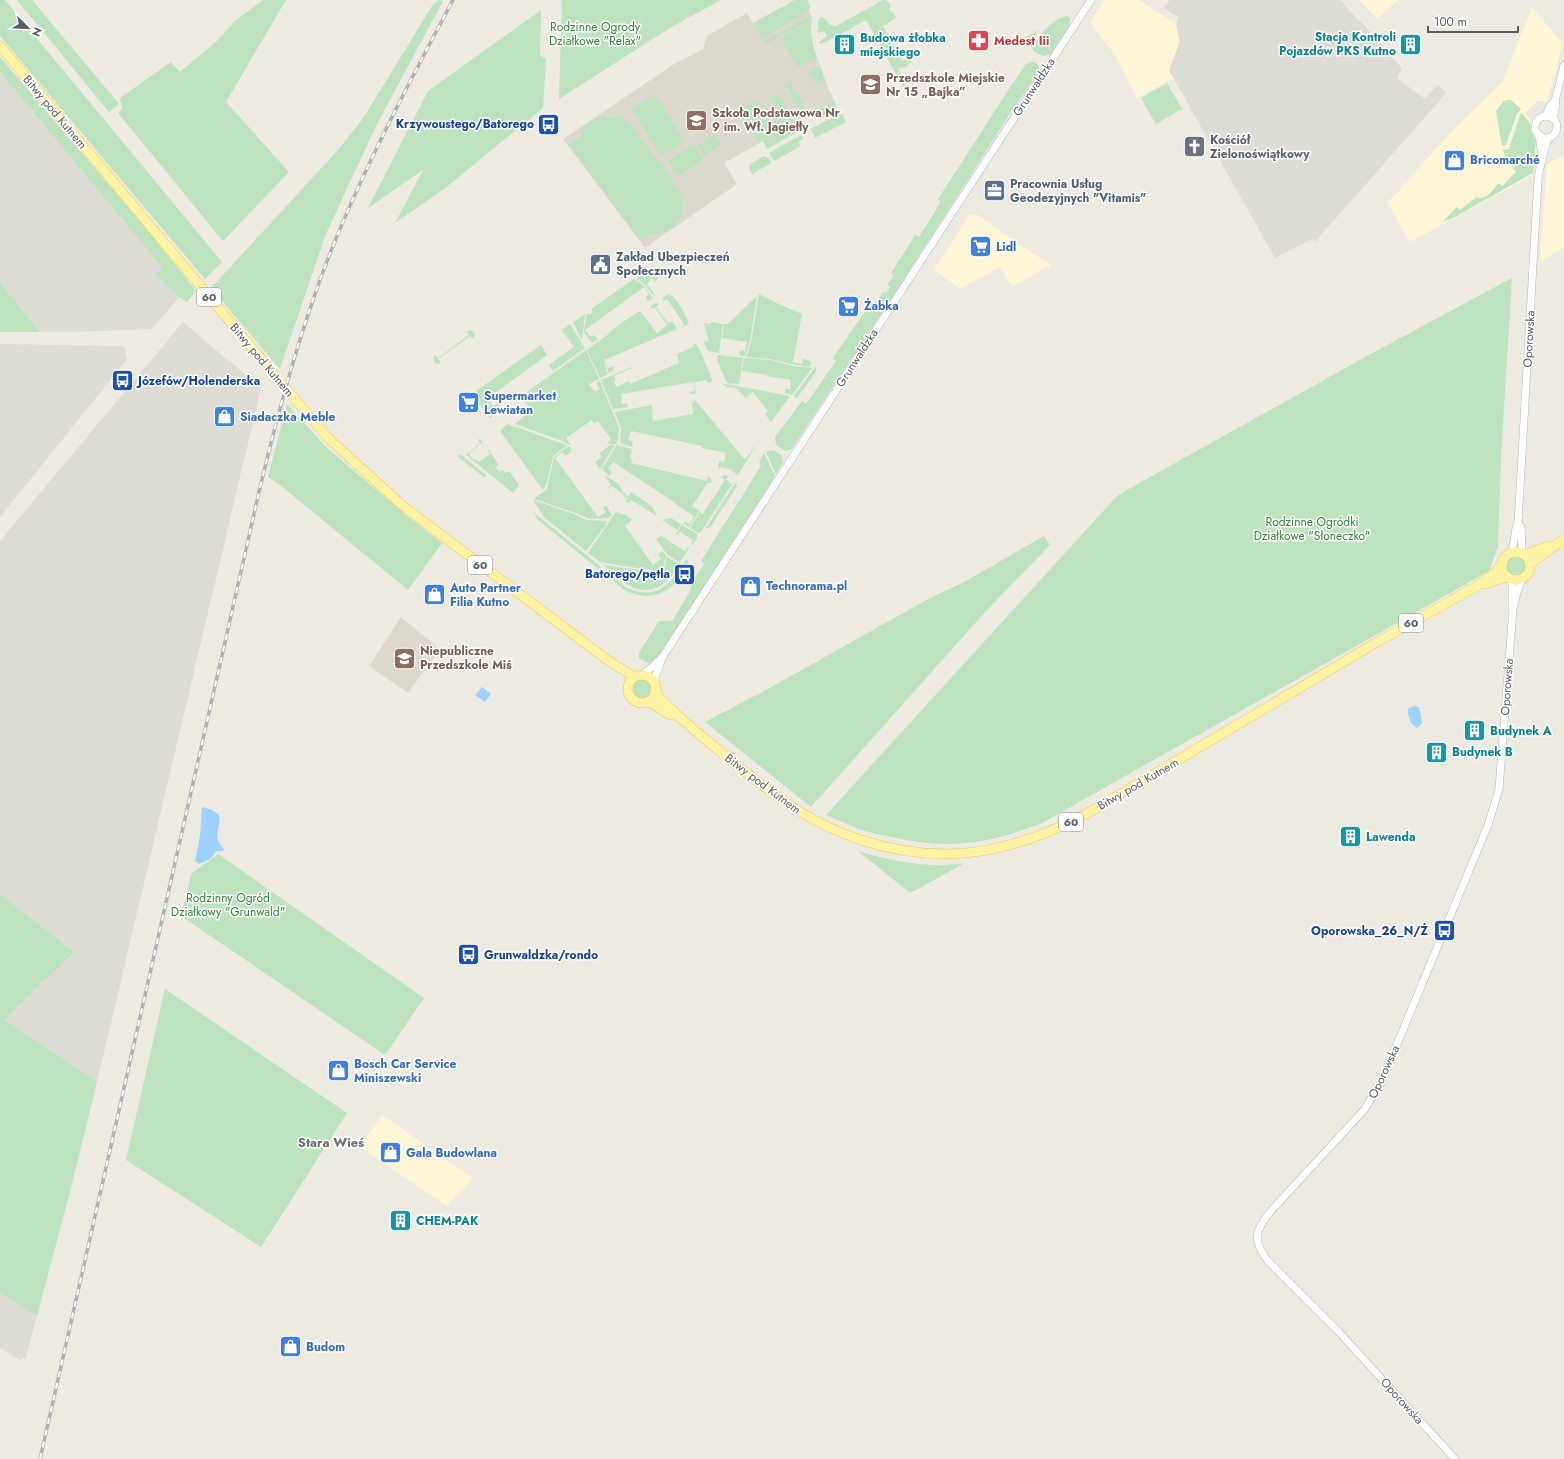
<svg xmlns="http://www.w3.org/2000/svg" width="1564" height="1459" viewBox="0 0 1564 1459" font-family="Jost,sans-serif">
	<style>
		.commercial { fill: #fdf6d5 }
		.industrial { fill: #dddcd5 }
		.education { fill: #dcd9cf }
		.green { fill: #bde4bf }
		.water { fill: #9fd1fe }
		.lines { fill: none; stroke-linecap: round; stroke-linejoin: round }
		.minor-casing { stroke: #b6b9be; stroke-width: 8 }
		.major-casing { stroke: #f0cb57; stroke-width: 10 }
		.minor { stroke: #fff; stroke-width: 7 }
		.major { stroke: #fef3a4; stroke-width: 9 }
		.rail-casing { stroke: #b2b3b3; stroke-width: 3.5 }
		.rail { stroke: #fff; stroke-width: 2; stroke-dasharray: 6; stroke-linecap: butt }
		.labels { text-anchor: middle; stroke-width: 3; stroke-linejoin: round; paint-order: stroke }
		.shield { fill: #fff; stroke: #8b8e91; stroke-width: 1 }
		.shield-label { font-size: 11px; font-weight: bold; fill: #595d62 }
		.park-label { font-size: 12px; fill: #35853c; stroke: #fff }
		.culture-label { font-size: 12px; font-weight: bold; fill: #0d838f; stroke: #fff; text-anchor: start }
		.health-label { font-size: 12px; font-weight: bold; fill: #be3a42; stroke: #fff; text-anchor: start }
		.education-label { font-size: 12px; font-weight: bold; fill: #785e54; stroke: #fff; text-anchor: start }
		.street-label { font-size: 12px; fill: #595d62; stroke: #fff }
		.transit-label { font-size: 12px; font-weight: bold; fill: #164399; stroke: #fff; text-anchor: end }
		.worship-label { font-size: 12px; font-weight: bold; fill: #5b616d; stroke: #fff; text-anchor: start }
		.shop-label { font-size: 12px; font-weight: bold; fill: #366cbe; stroke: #fff; text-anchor: start }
		.service-label { font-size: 12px; font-weight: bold; fill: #4e5e75; stroke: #fff; text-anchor: start }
		.neighbourhood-label { font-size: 13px; font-weight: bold; fill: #6a6f74; stroke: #fff }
	</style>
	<rect width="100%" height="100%" fill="#eceae1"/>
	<g class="commercial">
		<polygon points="1104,0 1139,0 1176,24 1180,42 1169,70 1173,78 1137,98 1115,55 1090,22"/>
		<polygon points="1359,0 1398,0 1377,19"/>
		<polygon points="1532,7 1563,44 1547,101 1537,101 1525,113 1533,122 1537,144 1531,176 1410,242 1387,202 1397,193 1448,135 1503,81"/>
		<polygon points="1564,156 1564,248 1540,262 1547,164"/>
		<polygon points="976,214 1029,251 1051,265 1012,287 1000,267 960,289 934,270 969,215"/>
		<polygon points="382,1115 473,1178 447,1206 360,1147"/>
	</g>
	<g class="industrial">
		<polygon points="1170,0 1340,0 1387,50 1402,69 1397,78 1425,99 1438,85 1446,93 1315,242 1312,239 1275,258 1169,70 1180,42 1176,24 1178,17 1164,8"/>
		<polygon points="0,72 162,267 155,274 179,297 152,329 72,332 40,332 0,283"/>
		<polygon points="183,322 261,388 97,1082 4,1020 74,952 0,894 0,541"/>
		<polygon points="0,344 124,346 127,359 0,517"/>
		<polygon points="0,1293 37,1316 26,1357 20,1360 0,1348"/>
	</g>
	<g class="education">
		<polygon points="795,0 807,0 810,6 809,11 812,17 811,32 813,45 828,88 835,101 724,163 737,184 645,248 563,139 673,65 703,49 707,36 747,13 753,23"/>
		<polygon points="401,617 440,649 408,693 369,666"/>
	</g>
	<g class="green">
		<polygon points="0,0 5,0 222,262 205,279 0,36"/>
		<polygon points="17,0 32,0 119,104 109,112"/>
		<polygon points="263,0 286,0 226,102 289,172 223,241 118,113 122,109 120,98 171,62 180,72 217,41 236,20"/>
		<polygon points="439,0 443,1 376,126 325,236 280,369 211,288 337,151 362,120 432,6"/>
		<polygon points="562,0 721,0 673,26 559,99"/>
		<polygon points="795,0 807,0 810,7 807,12 762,38 755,27 757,21"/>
		<polygon points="883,0 886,0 891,5 889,9 891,12 892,11 896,18 883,26 902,61 915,54 910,63 904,68 902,67 898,69 904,79 905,85 903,87 866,20 826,42 820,44 819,42 827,36 824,31 818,33 818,21 820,18 823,17 830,25 836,26"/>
		<polygon points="541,10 540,52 541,56 546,59 543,108 444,189 395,223 423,170 368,208 428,91"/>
		<polygon points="810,16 812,19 765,45 764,42"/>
		<path d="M1067,16L1070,18L1069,27L1051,54L1043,56L1033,51V47C1042,34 1050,20 1067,16Z"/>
		<path d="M811,21C810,35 812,45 817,58L797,67L782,41L783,37Z"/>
		<polygon points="1039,30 1027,47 1021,43 1020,40"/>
		<polygon points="0,57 144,226 196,291 187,302 179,297 155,274 162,267 0,72"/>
		<polygon points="1031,62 1036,63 1039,67 1039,72 1007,118 896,292 791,450 785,451 776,445 775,437 802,401 806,404 836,361 833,358 870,304 874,306 883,292 886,293 890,287 887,285 894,275 891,273 915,235 919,237 941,202 938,199 1009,89 1026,64"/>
		<polygon points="819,65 825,81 816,84 809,71"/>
		<polygon points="790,81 794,92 796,91 809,115 834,101 837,108 822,118 803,115 786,84"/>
		<polygon points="1167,83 1182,109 1156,124 1141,98"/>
		<polygon points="655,94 684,141 661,156 632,109"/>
		<polygon points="779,95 788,111 781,115 771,97"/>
		<polygon points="1507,100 1511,100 1521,109 1517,114 1506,145 1502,146 1496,111 1503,102"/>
		<polygon points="755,101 769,125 789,113 799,131 767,149 763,141 758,143 739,110"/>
		<path d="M1522,113L1530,123L1532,133L1536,141L1533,173L1453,218L1442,222L1457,207L1460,210L1476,197C1486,201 1492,190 1499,183L1502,186L1516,172L1513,168L1515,166L1505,156L1503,150L1509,149L1520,115Z"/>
		<polygon points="839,114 842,114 846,122 815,138 811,129"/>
		<path d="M603,116C616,116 621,117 631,125C643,142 679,184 683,201C684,209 681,218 676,224C669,232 659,235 648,234V237L641,241L569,144L580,138L584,128L593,120Z"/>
		<polygon points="715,134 721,145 705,156 698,145"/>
		<polygon points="801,135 803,139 798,142 801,146 774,161 769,153"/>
		<polygon points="694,145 703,160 678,176 668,161"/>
		<polygon points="764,156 769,158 771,163 752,174 749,168 750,164"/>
		<polygon points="651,268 659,278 655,282 652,278 647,284 655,295 654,296 645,285 636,278"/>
		<path d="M1512,278L1501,455L1498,547L1489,571L1042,823C989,844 948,850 892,837C884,835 874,834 866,831C852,827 839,820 826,815L1118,495L1367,356Z"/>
		<polygon points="634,279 644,286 653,298 648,301 646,297 649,294 644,287 585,330 590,337 594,335 598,339 592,343 584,332 587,313 589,315 593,312 591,309"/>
		<polygon points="0,283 40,332 0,332"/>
		<path d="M668,294C678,297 685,315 689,324L681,328L684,325L682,321L667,299L663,301V298Z"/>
		<polygon points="759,294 779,304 802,314 793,362 802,364 803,359 808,360 812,363 809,367 792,364 770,359 746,357 751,342"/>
		<polygon points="757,296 750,341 745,356 739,355 740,350 745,351 747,342 722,338 724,324 728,324"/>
		<path d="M656,303L659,304L656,307L668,323L672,321L677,329L604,360L608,368L613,366L614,370L609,373C604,362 600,343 609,333C617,325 631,317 640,311L657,333L667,325L655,307L651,309V306Z"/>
		<polygon points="585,314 582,340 573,322"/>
		<polygon points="711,322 723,324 719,353 708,351 704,342 709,341 704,323 710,324"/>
		<polygon points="570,324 585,348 553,371 549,365 574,347 562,330"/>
		<polygon points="471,330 475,334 473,339 470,336 438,359 441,363 437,364 434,362 433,358 435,355 438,358 469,335 467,331"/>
		<path d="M607,335C603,349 602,360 608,374L600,378L587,350Z"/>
		<polygon points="694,343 698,346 712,379 712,382 707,383 707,380 694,382 696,393 700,393 691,394 690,392 695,391 693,382 621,394 622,404 627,403 628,407 613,409 601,380 632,367 632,368 614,376 616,380 614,381 616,387 629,381 630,384 679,363 677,354 694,347"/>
		<polygon points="541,345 547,355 488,398 493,406 498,403 501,408 490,418 480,405 478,406 471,396 474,392 476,395 478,393 476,391"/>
		<polygon points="586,350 599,379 589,384 595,392 600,389 596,383 600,381 619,428 618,440 616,444 609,444 608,442 611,439 598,421 594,424 592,420 566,438 571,446 563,441 515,424 532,410 521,396"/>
		<polygon points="718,355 743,358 739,384 727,383 717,360"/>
		<polygon points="744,358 770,360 792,366 812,368 792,395 785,393 785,389 790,389 791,380 767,376 767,375 742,371"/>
		<polygon points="816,366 816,372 797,398 794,396"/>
		<path d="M723,384C746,387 767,392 790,396L771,422L765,414L768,411L753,392L746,398L736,388L730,387L728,388Z"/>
		<polygon points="695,400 745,460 759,440 738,475 729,469 718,467 719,461 724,462 726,453 702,448 702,446 631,431 628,440 633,441 632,447 620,443 621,428 615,412 652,405 653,421 693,414 692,403"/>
		<polygon points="287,404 326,447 408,517 442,543 408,590 280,485 268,477"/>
		<polygon points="507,424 566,445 566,446 553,456 547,483 543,490 500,431"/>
		<polygon points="477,439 481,440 484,446 481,443 469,454 474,460 476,459 479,462 490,454 487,450 489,450 499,465 495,467 499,472 503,470 505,473 509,471 519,485 513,493 466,455 480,443"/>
		<polygon points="610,445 615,445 600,469 595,462 602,457 600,453"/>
		<polygon points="617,445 632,449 630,458 632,459 631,463 707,481 708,476 711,478 711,484 708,482 692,506 698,510 697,515 689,527 684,524 685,521 690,524 694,516 674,503 674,502 613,462 608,469 612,472 609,476 602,469"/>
		<polygon points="567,447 570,447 572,451 566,456 562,452 555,458 598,517 606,512 603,508 606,505 612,515 609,518 590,519 573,512 534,499 547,489 554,457"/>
		<polygon points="770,450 775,451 781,455 783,462 776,474 766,452"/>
		<path d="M764,453L775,476C736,540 696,604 652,665L639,658V653L659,621H672L691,590L692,583L704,564L701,561L761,466L759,461Z"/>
		<polygon points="460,454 487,476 484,477 458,457"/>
		<polygon points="604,475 619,484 623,492 628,496 625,499 624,498 625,496 612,486 608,489 607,488 611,485"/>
		<polygon points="725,475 728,476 726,479 731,484 734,481 701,532 698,533 690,528 698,515 699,511 703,514 725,480 721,477"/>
		<polygon points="736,482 737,486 711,526 707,529 706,528"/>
		<polygon points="631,492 652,506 657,516 631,500 629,503 625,502"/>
		<polygon points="533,500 574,514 587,520 606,521 607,523 586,551 545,518"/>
		<path d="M533,512L627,588C659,601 670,584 686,559L689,561C684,569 679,578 673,585C660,598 639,599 623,589L538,520Z"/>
		<polygon points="616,512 626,515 632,520 625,526 653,565 661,559 658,554 663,551 666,556 662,572 600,562 588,553"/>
		<polygon points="671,518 681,524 678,530 662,520"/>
		<polygon points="682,525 697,534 697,538 692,545 691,544 693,540 680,532 678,535 676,534"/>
		<polygon points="661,536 685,551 688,547 689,548 680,563 667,554 656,539"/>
		<polygon points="1044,536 1050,545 986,611 811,807 705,722 766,690 930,598 964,582"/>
		<circle cx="1516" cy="566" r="10"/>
		<polygon points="667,557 679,564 673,574 663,572"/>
		<path d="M603,565L672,575C663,589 643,595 628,585C619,579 611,571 603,565Z"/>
		<circle cx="642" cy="689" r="10"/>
		<path d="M858,851C892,861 929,869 965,863L914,891L909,892Z"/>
		<polygon points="218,854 424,998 385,1055 181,916 191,874"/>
		<polygon points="0,894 74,952 4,1020 97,1082 71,1188 37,1316 0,1293"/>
		<polygon points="165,989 347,1113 261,1247 126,1160"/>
	</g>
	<g class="water">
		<polygon points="482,687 491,694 485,702 475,695"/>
		<path d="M1414,706L1419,707L1422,723L1417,728C1411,725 1407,716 1408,709Z"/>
		<path d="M202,807L212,810L219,815C222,827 211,836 224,849L223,851H216C213,858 207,861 199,864L195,861L200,836Z"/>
	</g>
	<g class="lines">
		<defs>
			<g id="minor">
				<circle cx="1546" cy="127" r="11"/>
				<polyline points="1545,117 1550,106 1555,101"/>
				<polyline points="1553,119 1556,105 1555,101 1564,65"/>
				<polyline points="1539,135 1542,156"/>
				<polyline points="1518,523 1521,527 1522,553"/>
				<path d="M1512,553L1516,528L1518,523L1538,179C1540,164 1544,152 1548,138"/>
				<polyline points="1512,579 1512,607"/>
				<polyline points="642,675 651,668 663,656 1091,0"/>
				<polyline points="655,684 655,678 662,658"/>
				<path d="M1455,1459L1338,1331L1268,1261C1252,1240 1255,1231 1270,1212L1364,1110L1381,1083L1488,825L1499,789L1513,609L1518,589L1523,578"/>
			</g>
			<g id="major">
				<polyline points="0,46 272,372 329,439 403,506 606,659 634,677"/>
				<circle cx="1516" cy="566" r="14"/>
				<polyline points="1524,555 1549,546"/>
				<polyline points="1530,564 1564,539"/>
				<polyline points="1484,584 1507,577"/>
				<circle cx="642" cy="689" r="14"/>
				<path d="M655,691C660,700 667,705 673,711C691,728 710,743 728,758C753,778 777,798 804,814C822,825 841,833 861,840C943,867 1013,853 1088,813L1379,641L1477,586L1495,573L1502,564"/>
				<polyline points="647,702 653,704 670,715"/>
			</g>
		</defs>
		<use href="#minor" class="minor-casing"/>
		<use href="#major" class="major-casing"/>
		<use href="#minor" class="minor"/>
		<use href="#major" class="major"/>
		<defs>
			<path id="rail" d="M40,1459L259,492C279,407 302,322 335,241C369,158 411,79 453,0"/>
		</defs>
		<use href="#rail" class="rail-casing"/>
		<use href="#rail" class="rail"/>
	</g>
	<defs>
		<symbol id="pharmacy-square" viewBox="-11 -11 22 22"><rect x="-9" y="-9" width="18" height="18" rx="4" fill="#e0444e" stroke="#fff"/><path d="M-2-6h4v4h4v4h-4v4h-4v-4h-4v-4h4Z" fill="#fff"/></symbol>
		<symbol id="building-square" viewBox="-11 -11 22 22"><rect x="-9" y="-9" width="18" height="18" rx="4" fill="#0f9aa8" stroke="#fff"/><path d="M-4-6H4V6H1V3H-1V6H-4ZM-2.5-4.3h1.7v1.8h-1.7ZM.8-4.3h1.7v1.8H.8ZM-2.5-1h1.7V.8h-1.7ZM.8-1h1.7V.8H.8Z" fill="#fff"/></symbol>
		<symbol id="school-square" viewBox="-11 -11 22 22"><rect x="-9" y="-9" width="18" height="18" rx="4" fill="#8d6e63" stroke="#fff"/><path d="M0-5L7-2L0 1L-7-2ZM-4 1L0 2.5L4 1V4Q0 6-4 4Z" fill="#fff"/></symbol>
		<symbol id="bus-square" viewBox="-11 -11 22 22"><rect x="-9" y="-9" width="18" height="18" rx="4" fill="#1a4fb4" stroke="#fff"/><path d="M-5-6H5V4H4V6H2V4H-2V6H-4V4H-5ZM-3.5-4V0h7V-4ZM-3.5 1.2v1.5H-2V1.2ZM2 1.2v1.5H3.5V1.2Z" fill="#fff"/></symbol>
		<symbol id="church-square" viewBox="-11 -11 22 22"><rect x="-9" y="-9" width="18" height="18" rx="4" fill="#6b7280" stroke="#fff"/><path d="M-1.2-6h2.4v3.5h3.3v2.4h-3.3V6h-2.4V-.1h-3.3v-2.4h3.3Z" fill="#fff"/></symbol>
		<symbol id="shop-square" viewBox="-11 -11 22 22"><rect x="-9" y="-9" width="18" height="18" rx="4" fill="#3f7fe0" stroke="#fff"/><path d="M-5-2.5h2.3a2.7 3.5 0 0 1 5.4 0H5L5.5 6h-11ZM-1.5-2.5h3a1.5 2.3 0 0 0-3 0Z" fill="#fff"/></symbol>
		<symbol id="office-square" viewBox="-11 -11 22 22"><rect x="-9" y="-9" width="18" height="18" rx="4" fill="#5c6f8a" stroke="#fff"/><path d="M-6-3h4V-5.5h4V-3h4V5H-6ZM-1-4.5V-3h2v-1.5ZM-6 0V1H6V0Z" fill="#fff"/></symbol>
		<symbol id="supermarket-square" viewBox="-11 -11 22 22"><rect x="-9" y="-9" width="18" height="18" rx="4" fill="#3f7fe0" stroke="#fff"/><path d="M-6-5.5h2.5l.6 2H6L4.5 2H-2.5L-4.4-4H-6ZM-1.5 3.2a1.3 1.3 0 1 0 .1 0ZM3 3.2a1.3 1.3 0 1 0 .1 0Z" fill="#fff"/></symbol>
		<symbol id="civic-square" viewBox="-11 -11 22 22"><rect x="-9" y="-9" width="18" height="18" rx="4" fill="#5c6f8a" stroke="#fff"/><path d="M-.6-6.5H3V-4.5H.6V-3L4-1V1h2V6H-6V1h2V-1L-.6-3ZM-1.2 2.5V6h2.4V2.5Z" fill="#fff"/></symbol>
	</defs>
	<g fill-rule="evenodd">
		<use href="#pharmacy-square" x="966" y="28" width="25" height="25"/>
		<use href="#building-square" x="1398" y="32" width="25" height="25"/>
		<use href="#building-square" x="832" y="32" width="25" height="25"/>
		<use href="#school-square" x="858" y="72" width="25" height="25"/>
		<use href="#school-square" x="684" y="108" width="25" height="25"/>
		<use href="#bus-square" x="536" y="112" width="25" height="25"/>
		<use href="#church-square" x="1182" y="134" width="25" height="25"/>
		<use href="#shop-square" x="1442" y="148" width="25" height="25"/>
		<use href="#office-square" x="982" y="178" width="25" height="25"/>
		<use href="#supermarket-square" x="968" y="234" width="25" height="25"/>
		<use href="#civic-square" x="588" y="252" width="25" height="25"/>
		<use href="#supermarket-square" x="836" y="294" width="25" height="25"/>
		<use href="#bus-square" x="110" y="368" width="25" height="25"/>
		<use href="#supermarket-square" x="456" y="390" width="25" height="25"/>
		<use href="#shop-square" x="212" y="404" width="25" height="25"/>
		<use href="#bus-square" x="672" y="562" width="25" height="25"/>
		<use href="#shop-square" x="738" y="574" width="25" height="25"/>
		<use href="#shop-square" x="422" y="582" width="25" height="25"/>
		<use href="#school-square" x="392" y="646" width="25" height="25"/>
		<use href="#building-square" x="1462" y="718" width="25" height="25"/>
		<use href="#building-square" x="1424" y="740" width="25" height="25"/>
		<use href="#building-square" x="1338" y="824" width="25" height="25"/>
		<use href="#bus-square" x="1432" y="918" width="25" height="25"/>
		<use href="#bus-square" x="456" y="942" width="25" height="25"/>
		<use href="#shop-square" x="326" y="1058" width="25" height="25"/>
		<use href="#shop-square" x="378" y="1140" width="25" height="25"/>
		<use href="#building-square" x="388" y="1208" width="25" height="25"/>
		<use href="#shop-square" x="278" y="1334" width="25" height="25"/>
	</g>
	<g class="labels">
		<g class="shield">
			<rect x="197" y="288" width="24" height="18" rx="3"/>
			<rect x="468" y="556" width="24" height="18" rx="3"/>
			<rect x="1399" y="614" width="24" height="18" rx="3"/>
			<rect x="1059" y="813" width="24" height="18" rx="3"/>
		</g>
		<g class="shield-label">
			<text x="209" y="301">60</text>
			<text x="480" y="569">60</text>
			<text x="1411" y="627">60</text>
			<text x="1071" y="826">60</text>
		</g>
		<g class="park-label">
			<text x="595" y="31">Rodzinne Ogrody<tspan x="595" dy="14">Działkowe "Relax"</tspan></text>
			<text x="1312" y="526">Rodzinne Ogródki<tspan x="1312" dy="14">Działkowe "Słoneczko"</tspan></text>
			<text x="228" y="902">Rodzinny Ogród<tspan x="228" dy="14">Działkowy "Grunwald"</tspan></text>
		</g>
		<g class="culture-label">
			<text x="1396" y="41" text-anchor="end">Stacja Kontroli<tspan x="1396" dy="14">Pojazdów PKS Kutno</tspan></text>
			<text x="860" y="42">Budowa żłobka<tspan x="860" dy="14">miejskiego</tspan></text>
			<text x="1490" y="735">Budynek A</text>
			<text x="1452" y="756">Budynek B</text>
			<text x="1366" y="841">Lawenda</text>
			<text x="416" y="1225">CHEM-PAK</text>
		</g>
		<g class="health-label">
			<text x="994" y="45">Medest Iii</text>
		</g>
		<g class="education-label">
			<text x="886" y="82">Przedszkole Miejskie<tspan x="886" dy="14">Nr 15 „Bajka”</tspan></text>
			<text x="712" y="117">Szkoła Podstawowa Nr<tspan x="712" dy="14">9 im. Wł. Jagiełły</tspan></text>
			<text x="420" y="655">Niepubliczne<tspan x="420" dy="14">Przedszkole Miś</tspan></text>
		</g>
		<g class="street-label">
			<text transform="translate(1034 87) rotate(-57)" y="4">Grunwaldzka</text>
			<text transform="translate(55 112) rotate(50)" y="4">Bitwy pod Kutnem</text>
			<text transform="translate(1529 339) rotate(-87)" y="4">Oporowska</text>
			<text transform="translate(857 358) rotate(-57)" y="4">Grunwaldzka</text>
			<text transform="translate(262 360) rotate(50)" y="4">Bitwy pod Kutnem</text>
			<text transform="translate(1507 687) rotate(-86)" y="4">Oporowska</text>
			<text transform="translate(763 784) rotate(37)" y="4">Bitwy pod Kutnem</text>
			<text transform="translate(1138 784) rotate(-30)" y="4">Bitwy pod Kutnem</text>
			<text transform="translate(1384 1072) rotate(-65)" y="4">Oporowska</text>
			<text transform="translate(1402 1401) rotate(48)" y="4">Oporowska</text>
		</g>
		<g class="transit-label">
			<text x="534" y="128">Krzywoustego/Batorego</text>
			<text x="138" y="385" text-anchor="start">Józefów/Holenderska</text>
			<text x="670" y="578">Batorego/pętla</text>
			<text x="1428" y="935">Oporowska_26_N/Ż</text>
			<text x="484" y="959" text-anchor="start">Grunwaldzka/rondo</text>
		</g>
		<g class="worship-label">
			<text x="1210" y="144">Kościół<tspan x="1210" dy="14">Zielonoświątkowy</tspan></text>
		</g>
		<g class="shop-label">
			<text x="1470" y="164">Bricomarché</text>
			<text x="996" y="251">Lidl</text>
			<text x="864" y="310">Żabka</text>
			<text x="484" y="400">Supermarket<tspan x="484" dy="14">Lewiatan</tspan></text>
			<text x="240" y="421">Siadaczka Meble</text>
			<text x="766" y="590">Technorama.pl</text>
			<text x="450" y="592">Auto Partner<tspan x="450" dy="14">Filia Kutno</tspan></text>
			<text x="354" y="1068">Bosch Car Service<tspan x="354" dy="14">Miniszewski</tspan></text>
			<text x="406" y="1157">Gala Budowlana</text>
			<text x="306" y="1351">Budom</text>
		</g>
		<g class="service-label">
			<text x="1010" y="188">Pracownia Usług<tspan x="1010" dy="14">Geodezyjnych "Vitamis"</tspan></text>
			<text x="616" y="261">Zakład Ubezpieczeń<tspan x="616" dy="14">Społecznych</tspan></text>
		</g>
		<g class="neighbourhood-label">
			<text x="331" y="1147">Stara Wieś</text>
		</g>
	</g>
	<g transform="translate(28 28) rotate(114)" stroke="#ffffff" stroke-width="3" paint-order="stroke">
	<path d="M0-3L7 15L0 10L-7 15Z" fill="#595d62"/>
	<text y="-6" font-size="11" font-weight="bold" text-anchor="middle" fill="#595d62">N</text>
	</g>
	<path d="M1428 26v6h90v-6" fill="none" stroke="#595d62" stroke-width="2"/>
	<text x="1434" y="26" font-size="12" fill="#595d62" stroke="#ffffff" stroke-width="3" paint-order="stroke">100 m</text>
</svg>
